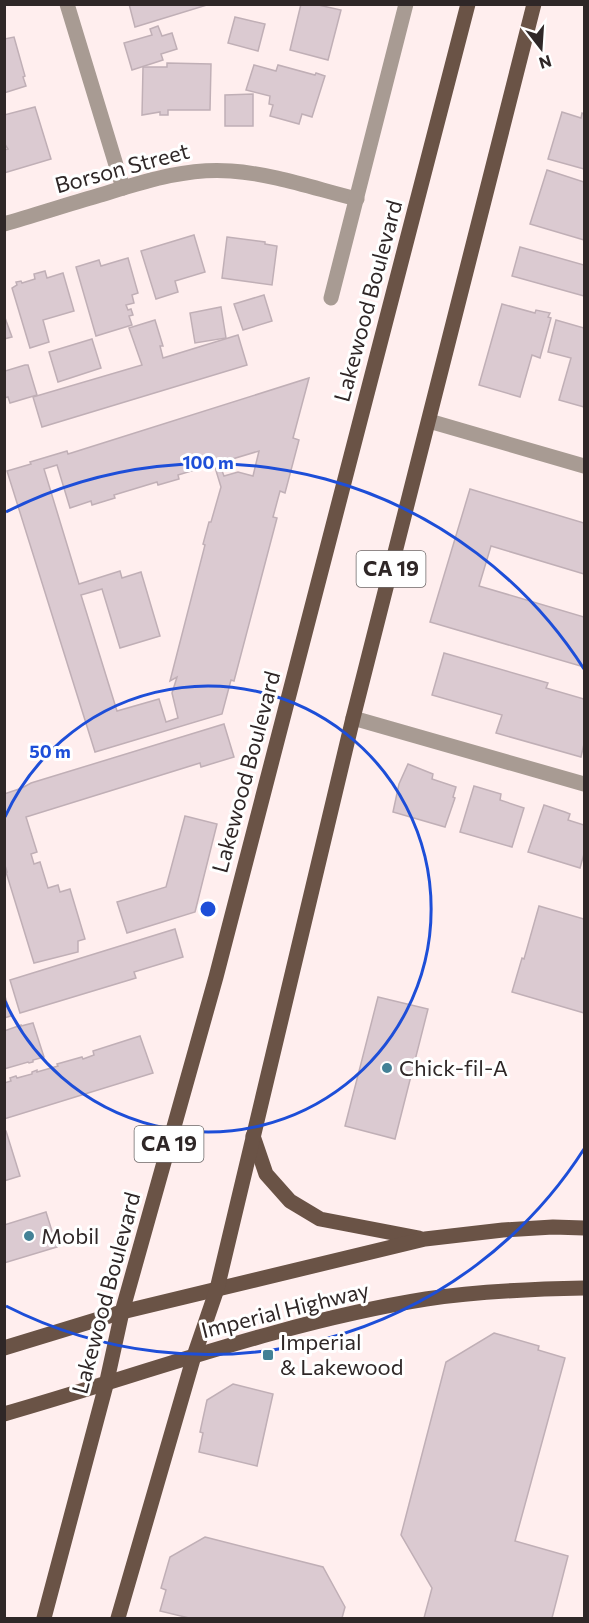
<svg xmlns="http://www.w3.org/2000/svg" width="589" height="1623" viewBox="0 0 589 1623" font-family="Commissioner,sans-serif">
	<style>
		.building { fill: #dbcad1; stroke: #c0afb6; stroke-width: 1.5; fill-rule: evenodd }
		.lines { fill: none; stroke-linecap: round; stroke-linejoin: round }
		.minor { stroke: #a89b93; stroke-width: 15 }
		.primary { stroke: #6a5346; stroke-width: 15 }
		.ring { fill: none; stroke: #1d4ed8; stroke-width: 3 }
		.poi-dot { fill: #438196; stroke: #fff; stroke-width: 2 }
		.labels { text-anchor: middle; stroke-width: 6; stroke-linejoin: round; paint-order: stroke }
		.shield { fill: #fff; stroke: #6d6868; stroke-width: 1.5 }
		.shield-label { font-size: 21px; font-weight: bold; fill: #2f2727 }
		.street-label { font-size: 22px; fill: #2f2727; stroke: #fff }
		.poi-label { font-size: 22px; fill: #2f2727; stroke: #fff; text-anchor: start }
		.centre { fill: #1d4ed8; stroke: #fff; stroke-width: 3 }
		.ring-label { font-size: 18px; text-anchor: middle; font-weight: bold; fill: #1d4ed8; stroke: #fff; stroke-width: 6; stroke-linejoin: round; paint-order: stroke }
	</style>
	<rect width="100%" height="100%" fill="#fee"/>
	<g class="building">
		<polygon points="129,4 207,4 207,5 135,27"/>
		<polygon points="301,4 314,4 341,10 328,60 290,50"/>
		<polygon points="235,17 265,24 258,51 228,43"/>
		<polygon points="158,26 162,36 172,33 177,49 161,54 163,60 132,70 124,43 152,35 150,29"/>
		<polygon points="14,37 25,76 23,77 26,86 4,93 4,39"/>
		<polygon points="167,63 211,64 210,110 168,110 168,115 160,115 160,112 142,115 143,67 167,67"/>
		<polygon points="254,65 276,71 278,65 315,75 316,73 325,76 312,117 302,114 299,124 270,116 273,105 269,104 270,96 246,90"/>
		<polygon points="253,94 253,126 225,126 225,95"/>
		<polygon points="35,107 51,159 4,173 4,150 8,149 4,143 4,115"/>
		<polygon points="562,112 581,118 582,113 584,114 584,169 548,159"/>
		<polygon points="547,170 584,182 584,240 530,224"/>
		<polygon points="194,235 205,272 175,281 178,292 156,299 141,251"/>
		<polygon points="227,237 265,242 265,244 277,246 272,285 222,278"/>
		<polygon points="520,247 584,265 584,296 512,276"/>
		<polygon points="128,258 138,293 132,295 134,303 126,305 128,310 131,309 133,315 129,316 132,325 96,336 76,267 99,260 101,266"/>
		<polygon points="45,271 47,278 63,273 74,311 43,320 49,342 30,348 12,288 17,285 16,282 21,281 22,283 35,279 34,274"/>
		<polygon points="264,295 272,321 243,330 234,304"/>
		<polygon points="502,304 535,313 536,310 550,313 548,317 551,318 540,358 532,355 520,397 479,385"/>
		<polygon points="221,307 226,338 195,343 190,313"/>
		<polygon points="4,315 12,337 4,339"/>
		<polygon points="155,320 163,346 160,346 163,358 238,335 247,365 42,427 33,397 142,365 129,328"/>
		<polygon points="556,320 584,328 584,407 559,400 571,358 548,352"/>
		<polygon points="92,339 101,368 58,382 49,352"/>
		<polygon points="25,365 28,365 37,395 10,403 8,397 4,398 5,371"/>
		<path d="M309,378L293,438L299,440L285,493L280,491L273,517L277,518L234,681L231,680L222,714L95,752L7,471L31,464L30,462L67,451L68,454ZM259,451L253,476L238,472L224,476L219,463ZM214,464L221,487L211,522H209L203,544L205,545L170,681L177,677L172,693L178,718L166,722L159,699L117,711L81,595L102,589L120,648L160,636L141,572L122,578L120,571L79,584L44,469L57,465L70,508L91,501L92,505L115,498L114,495L157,482L158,485L179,479L178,475Z"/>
		<polygon points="470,489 584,523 584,574 491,546 479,586 584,617 584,667 430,622"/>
		<polygon points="444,653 548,683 546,688 584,699 584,744 581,757 496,733 502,715 432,695"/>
		<polygon points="224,724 234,757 201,767 200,763 26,817 37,852 31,854 34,864 40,862 48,888 58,885 60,892 70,889 85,939 78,941 78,952 34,963 6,872 7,872 4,862 4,794 22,788 31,783"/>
		<polygon points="408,764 433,774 432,779 456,787 453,797 455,798 445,827 393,812 399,784"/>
		<polygon points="474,786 501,794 500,800 524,808 512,847 460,832"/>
		<polygon points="544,805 565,812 570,814 568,820 584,825 584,854 580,868 528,852"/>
		<polygon points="185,816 217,824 195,912 127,933 117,902 166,887"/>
		<polygon points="539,906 584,919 584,1013 512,992 522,958 524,959"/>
		<polygon points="175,929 183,957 134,972 136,978 20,1013 10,980"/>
		<polygon points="4,993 11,1016 4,1018"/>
		<polygon points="378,997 428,1009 395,1139 345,1126"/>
		<polygon points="33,1023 44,1057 33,1060 33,1062 29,1063 28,1062 4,1069 4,1031 21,1025 21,1026"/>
		<polygon points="140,1036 153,1073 4,1119 4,1083 11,1081 10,1078 16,1076 17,1078 32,1074 32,1072 37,1070 37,1072 58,1066 57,1064 82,1057 83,1059 94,1055 93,1051"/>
		<polygon points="4,1131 6,1131 20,1176 4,1181"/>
		<polygon points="46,1212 57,1247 4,1263 4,1225"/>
		<polygon points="494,1333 539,1346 538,1350 565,1358 515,1541 568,1556 552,1618 424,1618 432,1588 401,1535 446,1362"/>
		<polygon points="233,1384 273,1394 257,1466 199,1452 203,1433 200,1432 207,1400"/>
		<polygon points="205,1537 323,1567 345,1607 342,1618 189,1618 160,1611 166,1590 161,1588 170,1557"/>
	</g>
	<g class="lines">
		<g class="minor">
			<polyline points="67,4 123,188"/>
			<path d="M4,224C35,215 66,205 97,196C140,183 186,167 231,171C274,174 316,189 357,199"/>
			<polyline points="331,298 406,4"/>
			<polyline points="429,421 584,466"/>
			<polyline points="353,718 584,784"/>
		</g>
		<g class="primary">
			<polyline points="253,1136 266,1174 290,1201 320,1219 419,1238"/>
			<polyline points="4,1348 122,1312 425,1239 503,1230 553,1227 584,1228"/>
			<path d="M4,1414C144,1374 282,1322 426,1299C479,1291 531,1289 584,1288"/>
			<polyline points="44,1618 106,1385 122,1312 216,977 468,4"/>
			<polyline points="118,1618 194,1356 217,1289 353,718 534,4"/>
		</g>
	</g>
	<g class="ring">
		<path d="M5 817A223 223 0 1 1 5 1001"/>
		<path d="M584 1149A446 446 0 0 1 6 1306M6 512A446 446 0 0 1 584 669"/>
	</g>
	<g class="poi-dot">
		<circle cx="387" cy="1068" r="6"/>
		<circle cx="29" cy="1236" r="6"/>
		<rect x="262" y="1349" width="12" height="12" rx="3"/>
	</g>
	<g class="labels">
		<g class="shield">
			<rect x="356.5" y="551" width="69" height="36" rx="4.5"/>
			<rect x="134.5" y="1126" width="69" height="36" rx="4.5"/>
		</g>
		<g class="shield-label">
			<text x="391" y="576">CA 19</text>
			<text x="169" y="1151">CA 19</text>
		</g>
		<g class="street-label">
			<text transform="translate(122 168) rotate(-15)" y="8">Borson Street</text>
			<text transform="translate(368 301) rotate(-75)" y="8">Lakewood Boulevard</text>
			<text transform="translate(246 772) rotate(-75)" y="8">Lakewood Boulevard</text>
			<text transform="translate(106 1293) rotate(-75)" y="8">Lakewood Boulevard</text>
			<text transform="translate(285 1310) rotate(-14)" y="8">Imperial Highway</text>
		</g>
		<g class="poi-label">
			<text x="399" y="1076">Chick-fil-A</text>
			<text x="41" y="1244">Mobil</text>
			<text x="280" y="1350">Imperial<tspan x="280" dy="25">&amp; Lakewood</tspan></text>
		</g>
	</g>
	<circle cx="208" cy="909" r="9" class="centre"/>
	<g class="ring-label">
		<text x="208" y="469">100 m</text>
		<text x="50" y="758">50 m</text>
	</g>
	<rect width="589" height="1623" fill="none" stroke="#2f2727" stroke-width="12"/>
	<g transform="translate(541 48) rotate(163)" stroke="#ffffff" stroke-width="4.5" paint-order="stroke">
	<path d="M0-4.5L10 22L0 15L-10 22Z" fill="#2f2727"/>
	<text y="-9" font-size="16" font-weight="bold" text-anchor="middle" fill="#2f2727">N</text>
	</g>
</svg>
